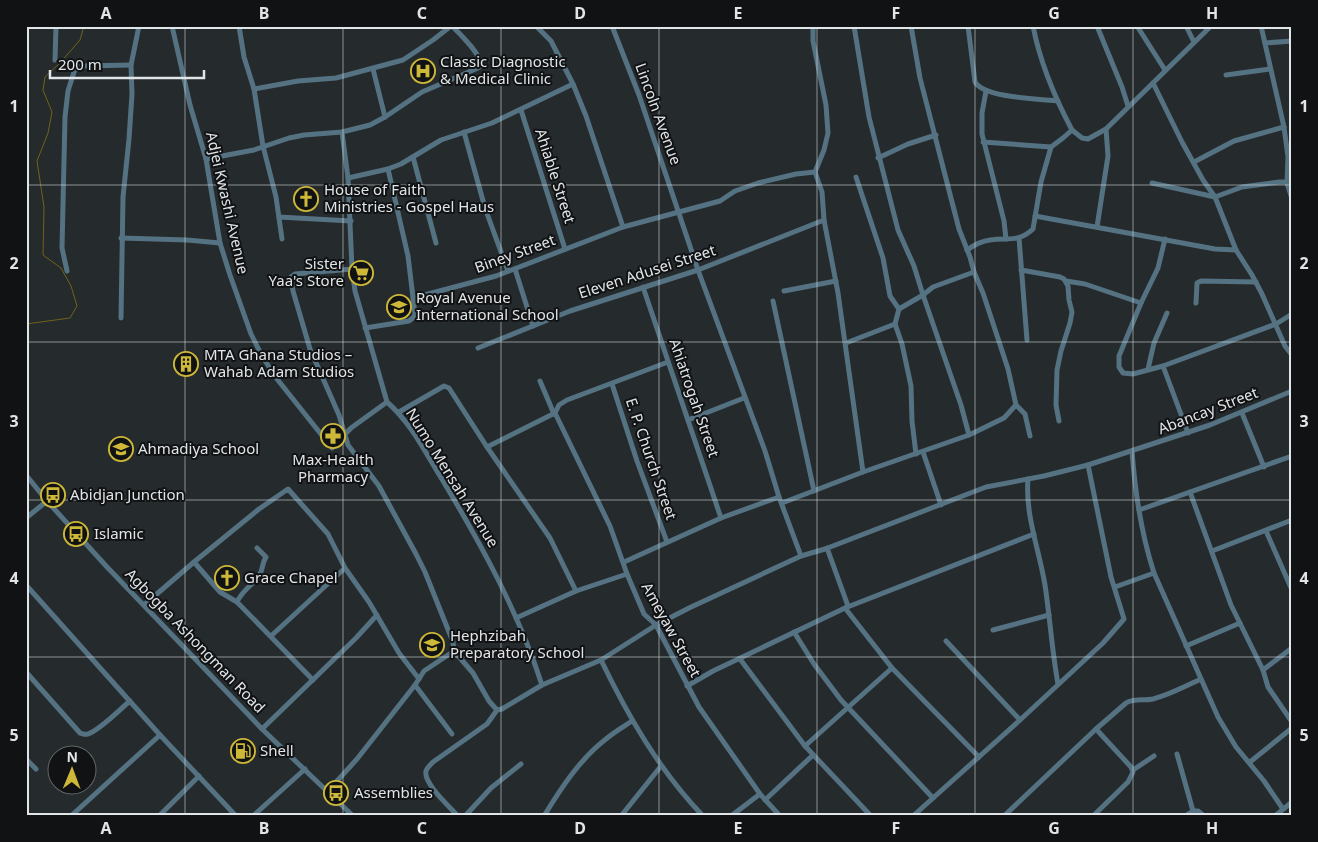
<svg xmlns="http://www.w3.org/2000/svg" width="1318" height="842" viewBox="0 0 1318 842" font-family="'Noto Sans',sans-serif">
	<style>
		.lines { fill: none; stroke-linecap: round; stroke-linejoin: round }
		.stream { stroke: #706419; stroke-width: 1 }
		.minor { stroke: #557282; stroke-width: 5 }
		.grid { fill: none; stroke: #e2e5e7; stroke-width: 1; stroke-opacity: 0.55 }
		.labels { text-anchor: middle; stroke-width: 4; stroke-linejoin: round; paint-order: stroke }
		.poi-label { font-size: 15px; fill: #e2e5e7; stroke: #101214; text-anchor: start }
		.street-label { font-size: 15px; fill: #e2e5e7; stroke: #101214 }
		.neatline { fill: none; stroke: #e2e5e7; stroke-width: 2 }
		.grid-label { font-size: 16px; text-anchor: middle; font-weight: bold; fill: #e2e5e7 }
	</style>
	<rect width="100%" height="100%" fill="#252a2d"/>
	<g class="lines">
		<polyline class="stream" points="26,324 70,318 77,306 71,286 61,268 43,255 44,207 37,161 48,133 52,112 43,90 45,77 60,63 80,40 84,26"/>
		<g class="minor">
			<polyline points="36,26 55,26"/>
			<polyline points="172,26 190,105 206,159 220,243 230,275 251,334 262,356 277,379 332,448 351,428 387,402"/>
			<polyline points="239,26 244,57 254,89 263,146 276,197 282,239"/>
			<polyline points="536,26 551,41 573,84 586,116 623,227"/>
			<polyline points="612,26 639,95 698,270 765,451 779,497 801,556"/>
			<polyline points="813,26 813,41 826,105 828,133 824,150 815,172 822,192 824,220 838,293 863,472"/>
			<polyline points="854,26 869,117 898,230 914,266 923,295 961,405 969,435"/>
			<path d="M968,26L975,82C984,98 1040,99 1058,101"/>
			<path d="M1033,26C1040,62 1055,98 1072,130"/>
			<polyline points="1097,26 1122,87 1128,106"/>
			<polyline points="1137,26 1165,70"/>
			<polyline points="1186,26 1194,42"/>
			<polyline points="1261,26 1284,127 1288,157 1287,183 1292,199"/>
			<polyline points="1265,43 1292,41"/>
			<polyline points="55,60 56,26"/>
			<polyline points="373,69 385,117"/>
			<polyline points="1226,75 1270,69"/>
			<polyline points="1153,83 1182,142 1203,180 1215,197 1236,250 1252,275 1262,294 1285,346 1292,355"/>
			<polyline points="254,89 298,81 336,78 403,60 433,40 451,26"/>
			<polyline points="986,91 982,113 982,134 1004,221 1006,239"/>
			<polyline points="521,110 565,249"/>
			<path d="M342,132L348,178L352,269L355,291L387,402C410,422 424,450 440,476C480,542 518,611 542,685"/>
			<polyline points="464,132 485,208 508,271"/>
			<polyline points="983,142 1051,147"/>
			<polyline points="413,157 436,243"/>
			<polyline points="878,158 908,144 936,135"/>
			<path d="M206,159L254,150L289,138L304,135L342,132L370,125L385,117L422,92L478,68L481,66C482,55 460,34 452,26"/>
			<polyline points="1194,162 1234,141 1284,127"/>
			<polyline points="856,177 883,258 890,296 899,309"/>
			<polyline points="348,178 388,169 401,164 441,140 492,123 573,84"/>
			<polyline points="1152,183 1215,197 1242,187 1279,182 1292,182"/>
			<polyline points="1035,216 1215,249 1236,250"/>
			<polyline points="279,217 351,221"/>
			<polyline points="1097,227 1108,156 1106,129"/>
			<polyline points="121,238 187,240 220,243"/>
			<polyline points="1019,238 1027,340"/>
			<polyline points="1165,239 1158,268 1141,303 1119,356 1119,367 1123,373 1133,374 1163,366 1276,324 1292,314"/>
			<path d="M967,250C974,245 981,241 990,240C1008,237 1018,243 1033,229L1041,182L1051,147L1063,138L1072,130L1082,138L1088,139L1106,129L1211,26"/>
			<polyline points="352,269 295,274 291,277 293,291 310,349 339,415 348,445 379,486 416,554 425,572 453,642 454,651"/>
			<polyline points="515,269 533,326"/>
			<polyline points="1021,270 1060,277 1064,279 1068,286 1069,300 1072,312 1070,323 1061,351 1057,370 1056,405 1059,421"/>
			<polyline points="67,271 62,248 65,117 68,91 74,72 78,67 82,66 131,65"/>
			<polyline points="1066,281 1085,284 1141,303"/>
			<polyline points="643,287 721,518"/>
			<polyline points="784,291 836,281"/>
			<polyline points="413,298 496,276 623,227 720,201 735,191 758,183 796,174 815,172"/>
			<polyline points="773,301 814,491"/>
			<polyline points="1196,303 1197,283 1201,281 1256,282"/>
			<polyline points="121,318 123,197 129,139 132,94 131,65 139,26"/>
			<polyline points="365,328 409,321 414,317 415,314 408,256 388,169"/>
			<polyline points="846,343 895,324"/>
			<polyline points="478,348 570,311 698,270 824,220"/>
			<polyline points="1163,366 1188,433"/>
			<polyline points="1148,369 1154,343 1167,313"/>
			<polyline points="540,381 554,414"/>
			<polyline points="612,384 637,461 667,542"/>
			<polyline points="1016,405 1025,414 1030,436"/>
			<polyline points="399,412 444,386 449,388 487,447 550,538 576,591"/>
			<polyline points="555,413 610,526 627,574 644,614 656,625 699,707 760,794 780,816"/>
			<polyline points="1242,413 1264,467"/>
			<polyline points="688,420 744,398"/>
			<polyline points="487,447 555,413 559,405 567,400 668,362"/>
			<path d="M1132,451C1135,492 1141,533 1154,573L1218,717L1236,747L1264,781L1283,809"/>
			<polyline points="923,452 941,505"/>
			<polyline points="916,454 912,421 911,386 902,344 895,324 899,309 923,295 933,287 974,272"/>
			<polyline points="26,475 47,501 107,567 200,664 262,729 353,816"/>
			<path d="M1028,479C1025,515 1039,549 1045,585C1050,618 1052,651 1058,684"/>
			<polyline points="1190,492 1231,605 1263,670 1268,687 1292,722"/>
			<polyline points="782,503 863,472 969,435 1004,418 1016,405 1008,369 983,293 974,272 970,257 959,229 952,202 920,78 911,26"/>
			<polyline points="1139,510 1292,456"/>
			<polyline points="26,518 47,501"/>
			<polyline points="1266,531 1292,590"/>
			<polyline points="827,548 848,606"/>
			<polyline points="1212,551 1292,520"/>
			<polyline points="194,562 220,592 237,602 313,680"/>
			<polyline points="624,562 721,518 779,497"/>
			<polyline points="26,585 160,735 236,816"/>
			<polyline points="1115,587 1154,573"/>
			<path d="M237,602C242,591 252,585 259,576C263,570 262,563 266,557L257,548"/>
			<polyline points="144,605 194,562 259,509 288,489 328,534 345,568 369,602 399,653 419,679"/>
			<polyline points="845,608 892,668 979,757"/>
			<polyline points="516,618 576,591 627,574"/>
			<polyline points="993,630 1049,615"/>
			<polyline points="794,632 814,664 841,700 933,798"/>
			<polyline points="271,636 345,568"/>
			<polyline points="946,641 1020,720"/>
			<polyline points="1186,646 1240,623"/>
			<polyline points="454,651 473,673 489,701 497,710"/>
			<polyline points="740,659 805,746 871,816"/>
			<path d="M601,660C628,716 659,770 703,816"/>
			<polyline points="1263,670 1292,648"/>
			<path d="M26,672L80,733C84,734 84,735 88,734C101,729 119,710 130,701"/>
			<polyline points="415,685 452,734"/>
			<polyline points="687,686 713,671 845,608 1034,534"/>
			<polyline points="497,710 502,709 542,685 601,660 656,625 689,608 801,556 825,549 986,487 1044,476 1088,465"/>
			<polyline points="262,729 356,638 377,615"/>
			<polyline points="805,746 892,668"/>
			<polyline points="1177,754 1193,811"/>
			<polyline points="26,759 36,769"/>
			<polyline points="1250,762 1292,728"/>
			<polyline points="1133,770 1154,756"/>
			<polyline points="328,791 357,759 415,685 424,671 454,651"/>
			<polyline points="765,800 813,755"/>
			<polyline points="71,816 160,735"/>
			<polyline points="159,816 199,776"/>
			<polyline points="253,816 305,769"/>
			<path d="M458,816C450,807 423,783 426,771C427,768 431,764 433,762L487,724L497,710"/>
			<polyline points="465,816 491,788 521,764"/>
			<path d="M544,816C561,788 580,759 606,739C614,732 623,727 632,721"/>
			<polyline points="621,816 661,766"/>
			<polyline points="731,816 760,794"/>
			<polyline points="913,816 1020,720 1103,643 1124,619 1111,577 1088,465 1210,425 1292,391"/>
			<path d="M1004,816L1096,729L1126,703C1134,698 1144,701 1153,699C1169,695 1186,686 1201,679"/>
			<polyline points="1093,816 1128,782 1133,772 1131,767 1096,729"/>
			<polyline points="1185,816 1193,811 1198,811 1204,816"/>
			<polyline points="1275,816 1292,802"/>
		</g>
	</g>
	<path class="grid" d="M185,26V816M343,26V816M501,26V816M659,26V816M817,26V816M975,26V816M1133,26V816M26,185H1292M26,342H1292M26,500H1292M26,657H1292"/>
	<defs>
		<symbol id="hospital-ring" viewBox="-11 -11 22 22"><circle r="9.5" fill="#101214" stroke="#ceb838" stroke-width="1.5"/><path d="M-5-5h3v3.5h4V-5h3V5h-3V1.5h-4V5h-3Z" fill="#ceb838"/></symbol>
		<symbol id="church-ring" viewBox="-11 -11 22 22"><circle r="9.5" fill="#101214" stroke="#ceb838" stroke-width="1.5"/><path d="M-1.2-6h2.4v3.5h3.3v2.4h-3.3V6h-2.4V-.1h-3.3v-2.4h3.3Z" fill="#ceb838"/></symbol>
		<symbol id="supermarket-ring" viewBox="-11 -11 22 22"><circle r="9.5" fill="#101214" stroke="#ceb838" stroke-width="1.5"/><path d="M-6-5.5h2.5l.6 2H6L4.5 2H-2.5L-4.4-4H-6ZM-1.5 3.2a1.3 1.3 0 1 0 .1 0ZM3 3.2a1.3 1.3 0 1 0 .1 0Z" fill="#ceb838"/></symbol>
		<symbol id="school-ring" viewBox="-11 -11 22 22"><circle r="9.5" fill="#101214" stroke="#ceb838" stroke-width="1.5"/><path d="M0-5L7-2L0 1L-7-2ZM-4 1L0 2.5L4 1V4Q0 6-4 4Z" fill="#ceb838"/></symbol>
		<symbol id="building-ring" viewBox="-11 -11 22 22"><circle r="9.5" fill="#101214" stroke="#ceb838" stroke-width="1.5"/><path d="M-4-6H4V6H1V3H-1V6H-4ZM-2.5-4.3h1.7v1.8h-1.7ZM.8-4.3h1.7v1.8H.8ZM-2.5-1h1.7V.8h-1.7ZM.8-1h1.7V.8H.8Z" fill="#ceb838"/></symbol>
		<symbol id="pharmacy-ring" viewBox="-11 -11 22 22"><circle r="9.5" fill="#101214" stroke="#ceb838" stroke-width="1.5"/><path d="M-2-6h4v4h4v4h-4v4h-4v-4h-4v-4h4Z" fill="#ceb838"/></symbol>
		<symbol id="bus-ring" viewBox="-11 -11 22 22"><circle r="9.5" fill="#101214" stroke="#ceb838" stroke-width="1.5"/><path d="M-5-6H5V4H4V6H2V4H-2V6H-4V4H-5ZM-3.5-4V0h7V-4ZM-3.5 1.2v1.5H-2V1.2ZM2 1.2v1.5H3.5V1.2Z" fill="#ceb838"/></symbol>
		<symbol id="fuel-ring" viewBox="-11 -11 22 22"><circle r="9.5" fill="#101214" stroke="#ceb838" stroke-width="1.5"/><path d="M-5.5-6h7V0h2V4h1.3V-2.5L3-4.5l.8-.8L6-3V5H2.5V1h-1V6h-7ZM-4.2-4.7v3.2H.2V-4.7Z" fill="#ceb838"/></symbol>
	</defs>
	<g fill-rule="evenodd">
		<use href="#hospital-ring" x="409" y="57" width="28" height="28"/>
		<use href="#church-ring" x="292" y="185" width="28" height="28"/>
		<use href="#supermarket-ring" x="347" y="259" width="28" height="28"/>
		<use href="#school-ring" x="385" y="293" width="28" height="28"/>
		<use href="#building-ring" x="172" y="350" width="28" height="28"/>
		<use href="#pharmacy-ring" x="319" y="422" width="28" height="28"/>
		<use href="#school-ring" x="107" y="435" width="28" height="28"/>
		<use href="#bus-ring" x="39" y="481" width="28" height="28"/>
		<use href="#bus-ring" x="62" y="520" width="28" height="28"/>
		<use href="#church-ring" x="213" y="564" width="28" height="28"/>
		<use href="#school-ring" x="418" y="631" width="28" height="28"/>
		<use href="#fuel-ring" x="229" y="737" width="28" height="28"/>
		<use href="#bus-ring" x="322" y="779" width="28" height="28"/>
	</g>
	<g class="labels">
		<g class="poi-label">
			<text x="440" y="67">Classic Diagnostic<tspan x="440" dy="17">&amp; Medical Clinic</tspan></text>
			<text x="324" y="195">House of Faith<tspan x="324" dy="17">Ministries - Gospel Haus</tspan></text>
			<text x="344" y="269" text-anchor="end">Sister<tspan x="344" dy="17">Yaa's Store</tspan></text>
			<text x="416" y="303">Royal Avenue<tspan x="416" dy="17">International School</tspan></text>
			<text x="204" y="360">MTA Ghana Studios –<tspan x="204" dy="17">Wahab Adam Studios</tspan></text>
			<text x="138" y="454">Ahmadiya School</text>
			<text x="333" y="465" text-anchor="middle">Max-Health<tspan x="333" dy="17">Pharmacy</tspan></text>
			<text x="70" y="500">Abidjan Junction</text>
			<text x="94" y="539">Islamic</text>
			<text x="244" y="583">Grace Chapel</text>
			<text x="450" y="641">Hephzibah<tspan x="450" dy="17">Preparatory School</tspan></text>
			<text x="260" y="756">Shell</text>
			<text x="354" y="798">Assemblies</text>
		</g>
		<g class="street-label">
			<text transform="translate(658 114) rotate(70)" y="5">Lincoln Avenue</text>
			<text transform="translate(555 176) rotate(72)" y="5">Ahiable Street</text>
			<text transform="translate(227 203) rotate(77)" y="5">Adjei Kwashi Avenue</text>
			<text transform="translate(515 254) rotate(-20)" y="5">Biney Street</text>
			<text transform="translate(647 272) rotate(-18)" y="5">Eleven Adusei Street</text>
			<text transform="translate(694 398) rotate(71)" y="5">Ahiatrogah Street</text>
			<text transform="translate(1208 411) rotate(-21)" y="5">Abancay Street</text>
			<text transform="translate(651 459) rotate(71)" y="5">E. P. Church Street</text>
			<text transform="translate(452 478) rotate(58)" y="5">Numo Mensah Avenue</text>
			<text transform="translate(671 630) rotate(61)" y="5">Ameyaw Street</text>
			<text transform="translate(195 641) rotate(46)" y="5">Agbogba Ashongman Road</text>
		</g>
	</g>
	<rect width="1318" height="842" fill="none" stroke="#101214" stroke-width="55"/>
	<g transform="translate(72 770) rotate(1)"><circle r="24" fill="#101214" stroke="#646668"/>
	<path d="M0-4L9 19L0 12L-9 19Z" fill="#ceb838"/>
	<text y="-8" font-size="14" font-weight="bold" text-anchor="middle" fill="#e2e5e7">N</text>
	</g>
	<path d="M50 70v8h154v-8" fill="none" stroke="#e2e5e7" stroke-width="2.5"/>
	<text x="58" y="70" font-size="15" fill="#e2e5e7" stroke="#101214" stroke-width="4" paint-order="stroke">200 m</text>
	<rect x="28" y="28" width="1262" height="786" class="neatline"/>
	<g class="grid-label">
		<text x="106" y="19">A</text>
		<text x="264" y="19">B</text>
		<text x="422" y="19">C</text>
		<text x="580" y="19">D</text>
		<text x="738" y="19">E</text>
		<text x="896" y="19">F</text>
		<text x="1054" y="19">G</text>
		<text x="1212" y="19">H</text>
		<text x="14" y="112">1</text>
		<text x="1304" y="112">1</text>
		<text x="14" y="269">2</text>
		<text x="1304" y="269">2</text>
		<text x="14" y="427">3</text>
		<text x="1304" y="427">3</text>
		<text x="14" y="584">4</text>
		<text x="1304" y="584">4</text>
		<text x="14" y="741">5</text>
		<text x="1304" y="741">5</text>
		<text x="106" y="834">A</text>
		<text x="264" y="834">B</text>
		<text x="422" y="834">C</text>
		<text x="580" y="834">D</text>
		<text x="738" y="834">E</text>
		<text x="896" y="834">F</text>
		<text x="1054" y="834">G</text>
		<text x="1212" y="834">H</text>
	</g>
</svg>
